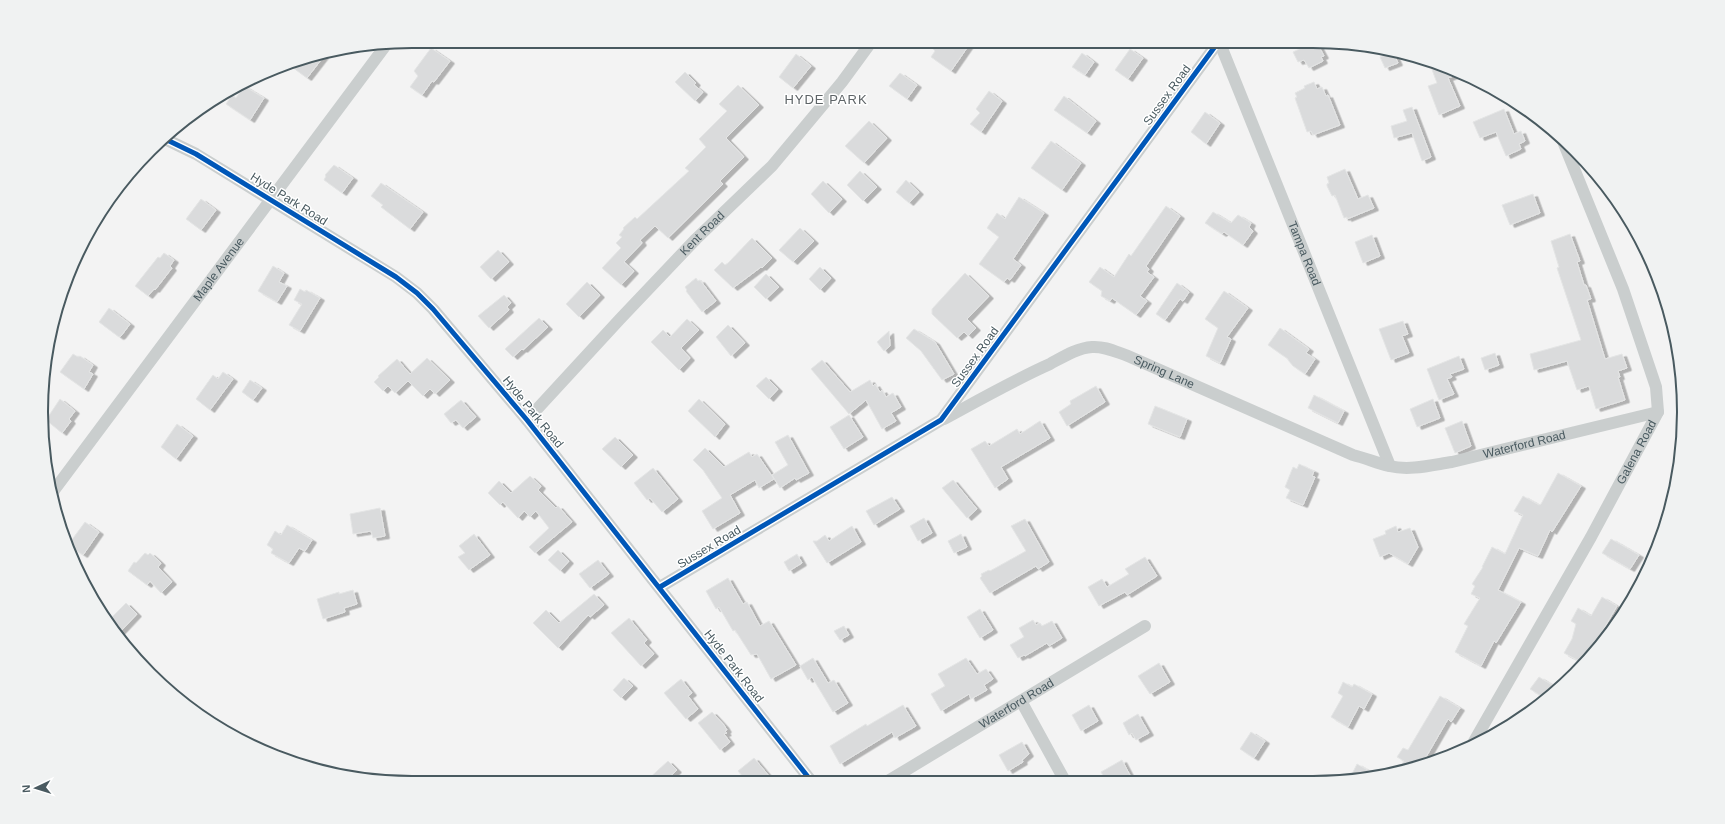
<svg xmlns="http://www.w3.org/2000/svg" width="1725" height="824" viewBox="0 0 1725 824" font-family="Helvetica,sans-serif">
	<style>
		.building { fill: #dadbdc; stroke: #e4e5e5; filter: url(#shadow) }
		.lines { fill: none; stroke-linecap: round; stroke-linejoin: round }
		.minor { stroke: #cacece; stroke-width: 12 }
		.cycleway-casing { stroke: #fff; stroke-width: 8 }
		.cycleway { stroke: #0057b8; stroke-width: 5 }
		.labels { text-anchor: middle; stroke-width: 3; stroke-linejoin: round; paint-order: stroke }
		.street-label { font-size: 12px; fill: #495a60; stroke: #fff }
		.neighbourhood-label { font-size: 13px; letter-spacing: 1px; fill: #5e6467; stroke: #fff }
		.rim { fill: none; stroke: #495a60; stroke-width: 2 }
	</style>
	<defs>
		<filter id="shadow"><feDropShadow dx="4.5" dy="2.5" stdDeviation="0" flood-color="#0004"/></filter>
	</defs>
	<rect width="100%" height="100%" fill="#f3f3f3"/>
	<g class="building">
		<polygon points="939,41 963,41 969,45 951,71 931,57 935,51 933,49"/>
		<polygon points="1316,41 1324,56 1321,57 1323,61 1309,68 1304,60 1298,62 1293,52"/>
		<polygon points="431,48 450,61 434,82 432,81 422,95 410,87 418,76 414,71"/>
		<polygon points="1130,49 1143,58 1128,79 1115,70"/>
		<polygon points="1393,52 1398,63 1385,68 1380,57"/>
		<polygon points="1082,53 1094,62 1085,75 1072,67"/>
		<polygon points="796,54 811,66 793,88 779,77"/>
		<polygon points="324,56 307,78 292,67 298,60"/>
		<polygon points="1439,64 1462,73 1448,78 1460,106 1439,115 1428,86 1437,83 1431,67"/>
		<polygon points="685,72 696,83 694,85 703,92 695,101 675,82"/>
		<polygon points="900,73 917,85 907,99 889,86"/>
		<polygon points="1314,82 1317,89 1322,87 1326,96 1328,95 1340,125 1313,135 1311,131 1307,132 1295,98 1297,97 1295,93 1305,88 1304,86"/>
		<polygon points="738,85 759,105 726,138 744,157 720,181 723,184 668,238 655,226 640,240 642,243 624,262 634,271 621,285 602,268 621,248 616,243 622,237 619,235 624,229 623,228 635,217 637,219 689,171 685,168 706,147 699,139 727,111 719,104"/>
		<polygon points="244,86 264,98 250,120 226,104 232,95 236,98"/>
		<polygon points="989,91 1002,101 981,132 970,124 980,113 976,109"/>
		<polygon points="1064,96 1096,121 1087,133 1054,110"/>
		<polygon points="1412,107 1431,157 1422,161 1412,133 1394,138 1391,126 1407,121 1403,110"/>
		<polygon points="1504,109 1514,134 1521,131 1525,141 1519,144 1521,149 1506,156 1496,132 1480,138 1473,122"/>
		<polygon points="1205,112 1220,123 1206,144 1191,132"/>
		<polygon points="869,121 887,138 864,163 845,146"/>
		<polygon points="1051,141 1081,163 1062,190 1031,168"/>
		<polygon points="334,165 353,178 342,193 324,180 326,176 325,175"/>
		<polygon points="1345,169 1358,199 1368,195 1374,208 1347,219 1347,217 1344,218 1335,195 1332,196 1327,186 1327,184 1329,183 1327,177"/>
		<polygon points="860,171 877,187 863,201 847,185"/>
		<polygon points="906,180 919,192 909,203 896,192"/>
		<polygon points="823,181 842,199 829,213 811,194"/>
		<polygon points="381,183 423,212 410,229 381,207 383,205 371,196"/>
		<polygon points="1533,194 1540,213 1510,225 1502,205"/>
		<polygon points="1019,197 1044,213 1013,259 1021,265 1010,280 1007,278 1004,282 979,264 999,237 987,228 997,213 1005,219"/>
		<polygon points="201,199 216,210 201,230 186,219"/>
		<polygon points="1166,206 1180,216 1146,266 1149,269 1147,272 1154,277 1140,296 1147,301 1136,315 1112,298 1110,301 1101,296 1102,291 1089,282 1100,267 1114,277 1129,254 1131,256"/>
		<polygon points="1213,212 1231,223 1238,215 1251,223 1249,227 1253,231 1243,245 1224,232 1222,234 1205,223"/>
		<polygon points="800,228 814,241 793,262 779,250"/>
		<polygon points="1570,234 1580,261 1577,262 1584,285 1586,285 1591,299 1587,300 1605,359 1622,354 1627,368 1618,371 1620,377 1618,377 1625,400 1596,409 1589,386 1577,390 1567,361 1534,370 1530,354 1581,340 1557,268 1559,267 1551,241"/>
		<polygon points="1372,235 1380,256 1363,263 1355,242"/>
		<polygon points="752,238 772,258 762,268 761,267 733,288 714,270 722,262 725,265 728,263"/>
		<polygon points="498,250 509,262 491,279 480,267"/>
		<polygon points="164,253 174,260 170,266 172,268 155,290 154,289 148,296 135,286 158,257 160,258"/>
		<polygon points="273,266 284,273 279,282 287,286 277,302 258,291"/>
		<polygon points="820,267 831,278 820,290 809,279"/>
		<polygon points="965,273 989,296 967,319 976,328 968,336 964,332 957,338 932,314 932,309"/>
		<polygon points="766,274 779,287 766,299 754,287"/>
		<polygon points="696,278 698,281 700,280 716,301 702,312 686,291 687,290 685,287"/>
		<polygon points="587,282 600,295 579,317 566,304"/>
		<polygon points="1177,283 1189,292 1183,301 1180,299 1165,320 1156,314"/>
		<polygon points="300,289 305,292 306,290 320,298 300,331 289,325 302,304 294,300"/>
		<polygon points="1224,291 1248,308 1227,337 1231,339 1220,363 1206,356 1218,328 1205,319"/>
		<polygon points="504,295 511,303 507,307 509,310 489,328 478,316"/>
		<polygon points="109,308 130,324 121,336 119,337 99,322"/>
		<polygon points="539,318 548,327 523,350 522,349 513,357 505,349"/>
		<polygon points="687,319 699,330 681,348 690,358 679,370 651,342 663,330 670,337"/>
		<polygon points="1403,321 1408,334 1402,336 1409,353 1391,360 1379,329"/>
		<polygon points="728,325 745,343 731,356 716,337"/>
		<polygon points="1280,328 1309,349 1306,353 1315,359 1305,374 1293,366 1288,360 1288,359 1268,345"/>
		<polygon points="914,329 935,342 954,374 942,380 921,351 906,338"/>
		<polygon points="889,331 890,346 884,351 877,342"/>
		<polygon points="1495,353 1499,365 1485,370 1481,358"/>
		<polygon points="73,354 78,357 80,356 93,365 89,372 93,374 84,389 60,372"/>
		<polygon points="1459,356 1464,369 1450,374 1452,377 1447,379 1454,394 1439,400 1427,369"/>
		<polygon points="427,358 450,380 435,394 430,389 423,396 408,381 395,393 388,386 383,391 374,382 379,377 378,376 397,359 410,374"/>
		<polygon points="822,360 850,392 870,380 873,386 875,384 880,392 882,390 886,397 893,393 901,407 891,413 896,421 882,429 866,400 849,414 811,369"/>
		<polygon points="223,372 233,379 210,410 196,399 213,375 218,379"/>
		<polygon points="766,377 778,389 769,399 756,386"/>
		<polygon points="250,380 262,388 253,400 242,392"/>
		<polygon points="1096,386 1105,402 1067,426 1059,412 1071,404 1070,401"/>
		<polygon points="1314,395 1344,411 1338,423 1308,408"/>
		<polygon points="60,399 75,411 69,419 71,421 62,433 46,420"/>
		<polygon points="699,399 725,424 715,437 688,411"/>
		<polygon points="1433,399 1440,418 1417,427 1410,409"/>
		<polygon points="461,400 476,417 463,428 456,420 451,423 444,414"/>
		<polygon points="1155,406 1187,419 1180,437 1148,424"/>
		<polygon points="849,415 863,437 844,449 830,427"/>
		<polygon points="1040,421 1050,438 1001,467 1008,479 995,488 971,449 985,441 989,446 1017,429 1020,434"/>
		<polygon points="1462,421 1471,446 1455,453 1445,428"/>
		<polygon points="177,424 193,436 176,459 161,447"/>
		<polygon points="788,435 809,473 796,480 795,478 780,488 772,475 788,465 775,442"/>
		<polygon points="615,437 633,455 621,467 602,449"/>
		<polygon points="705,448 724,467 749,452 752,457 757,454 774,479 759,488 755,480 730,495 740,513 713,529 702,511 722,498 703,470 693,460"/>
		<polygon points="1299,464 1314,471 1312,476 1315,477 1303,505 1286,498 1290,490 1285,487 1293,467 1297,469"/>
		<polygon points="653,468 678,499 662,512 650,498 647,500 634,483"/>
		<polygon points="1558,473 1581,486 1552,532 1550,530 1538,556 1519,548 1498,590 1521,602 1496,643 1494,641 1481,666 1455,652 1468,626 1464,624 1480,598 1471,594 1475,586 1472,584 1483,567 1482,567 1492,547 1505,554 1523,515 1514,511 1523,496 1539,505 1541,504"/>
		<polygon points="530,476 541,486 538,490 556,508 558,506 572,522 535,553 529,547 549,528 536,511 530,517 524,511 518,518 503,502 500,505 488,493 499,481 511,493"/>
		<polygon points="953,480 977,509 967,518 942,488"/>
		<polygon points="892,497 900,509 874,525 866,511"/>
		<polygon points="380,508 385,536 373,538 371,531 353,534 350,514"/>
		<polygon points="924,518 932,533 918,541 910,526"/>
		<polygon points="1025,519 1049,562 1038,569 1036,566 990,593 980,578 982,576 981,574 989,570 990,571 1026,551 1011,526"/>
		<polygon points="85,522 99,532 83,555 68,545"/>
		<polygon points="287,525 312,540 305,551 299,548 289,563 271,553 273,549 267,545 275,531 281,535"/>
		<polygon points="852,526 861,542 827,563 813,541 817,541 825,535 829,541"/>
		<polygon points="1396,526 1398,532 1410,528 1418,547 1408,564 1389,553 1380,557 1373,539 1386,534 1385,531"/>
		<polygon points="474,534 490,555 469,570 458,557 465,553 459,546"/>
		<polygon points="961,534 967,547 954,553 948,541"/>
		<polygon points="1611,539 1639,555 1630,569 1602,553"/>
		<polygon points="558,550 569,561 560,571 548,560"/>
		<polygon points="145,553 148,555 150,553 159,561 161,563 158,567 172,582 161,593 150,581 147,585 128,571 134,562 136,563"/>
		<polygon points="797,554 802,563 789,571 784,562"/>
		<polygon points="1145,557 1157,576 1127,595 1125,592 1099,606 1088,587 1102,579 1107,587 1129,574 1125,569"/>
		<polygon points="598,560 609,574 590,588 579,574"/>
		<polygon points="728,578 743,604 747,602 760,626 769,621 796,665 771,679 757,654 751,655 735,630 733,631 719,607 716,609 706,591"/>
		<polygon points="353,590 357,604 344,608 345,612 323,619 317,599 339,592 339,594"/>
		<polygon points="594,594 604,605 590,617 588,615 558,648 533,623 546,610 559,623"/>
		<polygon points="1602,597 1617,606 1586,659 1584,657 1581,662 1564,653 1572,639 1576,624 1571,621 1578,608 1591,616"/>
		<polygon points="126,603 137,614 120,632 109,620"/>
		<polygon points="980,609 993,630 980,638 967,617"/>
		<polygon points="629,618 647,640 644,643 654,654 641,666 611,633"/>
		<polygon points="1033,620 1036,625 1040,623 1042,626 1052,621 1062,638 1049,646 1047,643 1025,656 1024,655 1018,658 1010,645 1024,637 1019,628"/>
		<polygon points="844,626 849,635 840,640 834,631"/>
		<polygon points="813,658 828,683 834,680 848,703 833,712 812,677 808,680 800,666"/>
		<polygon points="966,658 977,674 986,669 993,679 984,685 987,690 971,699 969,694 941,711 931,694 945,686 938,674"/>
		<polygon points="1159,663 1170,682 1150,694 1138,676"/>
		<polygon points="1539,677 1557,688 1546,699 1530,689"/>
		<polygon points="624,678 633,686 621,698 613,690"/>
		<polygon points="681,679 692,693 688,696 698,709 686,719 664,693"/>
		<polygon points="1343,682 1352,687 1354,684 1372,694 1364,709 1359,706 1348,727 1331,717 1343,696 1338,693"/>
		<polygon points="1440,696 1460,708 1451,722 1448,719 1422,764 1399,770 1404,761 1397,757 1403,748 1408,750"/>
		<polygon points="903,705 916,726 895,738 892,732 840,764 830,746 866,724 867,726"/>
		<polygon points="1089,705 1098,721 1081,731 1072,715"/>
		<polygon points="712,712 724,725 727,730 725,731 727,733 724,734 730,742 720,750 698,723"/>
		<polygon points="1138,714 1149,733 1136,740 1132,733 1129,735 1123,723"/>
		<polygon points="1251,732 1265,741 1254,758 1240,749"/>
		<polygon points="1022,742 1029,754 1022,760 1023,762 1008,771 999,755"/>
		<polygon points="754,758 774,782 747,782 738,771"/>
		<polygon points="1122,760 1133,781 1106,781 1101,772"/>
		<polygon points="668,761 677,770 664,782 645,782"/>
		<polygon points="1357,764 1378,776 1362,780 1349,780"/>
	</g>
	<g class="lines">
		<g class="minor">
			<path id="s1" d="M1219,41L1390,466"/>
			<polyline points="163,138 196,154 396,277 417,293 433,309 527,420 812,782"/>
			<path id="s2" d="M944,419C979,400 1014,380 1050,364C1063,357 1077,348 1092,347C1105,346 1116,352 1128,356L1353,455C1365,458 1377,463 1389,466C1410,471 1432,465 1452,462L1658,412"/>
			<path id="s3" d="M527,420L620,319L696,239L772,166L842,82L872,41"/>
			<path id="s4" d="M52,493L386,45"/>
			<polyline points="660,587 941,420 1219,41"/>
			<polyline points="1021,701 1065,781"/>
			<path id="s5" d="M1472,745L1591,537L1658,412L1656,387L1623,289L1562,139"/>
			<path id="s6" d="M888,781L1145,626"/>
		</g>
		<defs>
			<g id="cycleway">
				<polyline points="163,138 196,154 396,277 417,293 433,309 527,420 812,782"/>
				<polyline points="660,587 941,420 1219,41"/>
			</g>
		</defs>
		<use href="#cycleway" class="cycleway-casing"/>
		<use href="#cycleway" class="cycleway"/>
	</g>
	<g class="labels">
		<g class="street-label">
			<text transform="translate(1167 95) rotate(-54)" y="4">Sussex Road</text>
			<text transform="translate(289 199) rotate(32)" y="4">Hyde Park Road</text>
			<text dy="4" stroke="none"><textPath href="#s3" startOffset="256">Kent Road</textPath></text>
			<text dy="4" stroke="none"><textPath href="#s1" startOffset="229">Tampa Road</textPath></text>
			<text dy="4" stroke="none"><textPath href="#s4" startOffset="279">Maple Avenue</textPath></text>
			<text transform="translate(975 357) rotate(-54)" y="4">Sussex Road</text>
			<text dy="4" stroke="none"><textPath href="#s2" startOffset="242">Spring Lane</textPath></text>
			<text transform="translate(533 412) rotate(51)" y="4">Hyde Park Road</text>
			<text dy="4" stroke="none"><textPath href="#s2" startOffset="624">Waterford Road</textPath></text>
			<text dy="4" stroke="none"><textPath href="#s5" startOffset="336">Galena Road</textPath></text>
			<text transform="translate(709 547) rotate(-31)" y="4">Sussex Road</text>
			<text transform="translate(734 666) rotate(52)" y="4">Hyde Park Road</text>
			<text dy="4" stroke="none"><textPath href="#s6" startOffset="150">Waterford Road</textPath></text>
		</g>
		<g class="neighbourhood-label">
			<text x="826" y="104">HYDE PARK</text>
		</g>
	</g>
	<path d="M0 0H1725V824H0ZM412 48H1313A364 364 0 0 1 1677 412V412A364 364 0 0 1 1313 776H412A364 364 0 0 1 48 412V412A364 364 0 0 1 412 48Z" fill="#f0f2f2" fill-rule="evenodd"/>
	<path class="rim" d="M412 48H1313A364 364 0 0 1 1677 412V412A364 364 0 0 1 1313 776H412A364 364 0 0 1 48 412V412A364 364 0 0 1 412 48Z"/>
	<g transform="translate(36 788) rotate(266)" stroke="#ffffff" stroke-width="3" paint-order="stroke">
	<path d="M0-3L7 15L0 10L-7 15Z" fill="#495a60"/>
	<text y="-6" font-size="11" font-weight="bold" text-anchor="middle" fill="#495a60">N</text>
	</g>
</svg>
